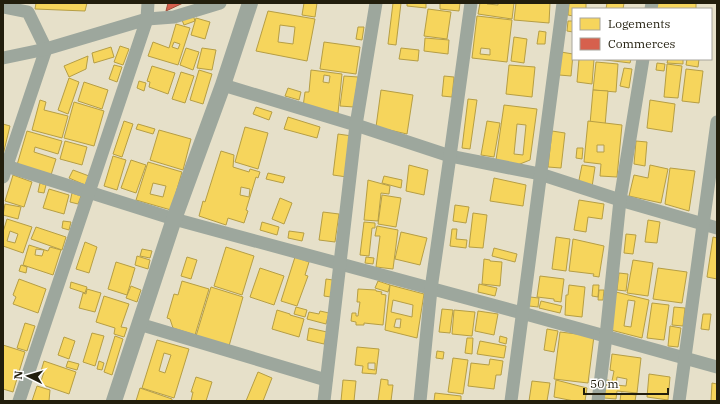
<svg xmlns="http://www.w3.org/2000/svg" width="720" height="404" viewBox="0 0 720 404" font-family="'IBM Plex Serif',serif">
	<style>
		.homes { fill: #f6d55c; stroke: #b69e44; fill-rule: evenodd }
		.shops { fill: #d6604d; stroke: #a04c3a }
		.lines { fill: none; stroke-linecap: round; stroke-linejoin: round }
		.minor { stroke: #9da79d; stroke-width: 13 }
		.tertiary { stroke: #9da79d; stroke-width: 16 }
	</style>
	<rect width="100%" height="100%" fill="#e6e0c9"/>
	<g class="homes">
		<polygon points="36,3 87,3 85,11 35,9"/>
		<polygon points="304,3 317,3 315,17 302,15"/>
		<polygon points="393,3 401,3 396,45 388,44"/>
		<polygon points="407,3 426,3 426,8 407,6"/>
		<polygon points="440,3 460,3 459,11 440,9"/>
		<polygon points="480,3 487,3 487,4 498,5 498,3 514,3 512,19 478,14"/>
		<polygon points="516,3 550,3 549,23 514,20"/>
		<polygon points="569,3 586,3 586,9 573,9 573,16 568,15"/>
		<polygon points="607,3 624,3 623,9 606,9"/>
		<rect x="655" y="3" width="41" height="6"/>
		<polygon points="428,9 451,12 447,39 424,36"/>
		<path d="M268,11L315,19L307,61L256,51ZM280,25L295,27L293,44L278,42Z"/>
		<polygon points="193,15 195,21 184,25 182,20"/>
		<path d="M477,16L512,20L507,62L472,58ZM481,48L490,49V55L480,54Z"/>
		<polygon points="196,18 210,22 205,39 191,35"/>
		<polygon points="568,21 573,21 573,32 567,31"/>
		<path d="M176,24L190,28L178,65L148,56L153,42L169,48ZM174,42L180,44L178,49L172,47Z"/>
		<polygon points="358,27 364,27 362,40 356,39"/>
		<polygon points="539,31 546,32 545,44 537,44"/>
		<polygon points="514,37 527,39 524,63 511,61"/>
		<polygon points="425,38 449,40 448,54 424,51"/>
		<polygon points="324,42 360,47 356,74 320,69"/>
		<polygon points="120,46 129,49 123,65 114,62"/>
		<polygon points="111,47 114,57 94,63 92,53"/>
		<polygon points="186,48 199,52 193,70 180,65"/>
		<polygon points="202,48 216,50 212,70 197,68"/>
		<polygon points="401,48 419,50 418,61 399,59"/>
		<polygon points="561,52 573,54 571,76 559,75"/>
		<polygon points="88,56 86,69 69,77 64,66"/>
		<polygon points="579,59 594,59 592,84 577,82"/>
		<polygon points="598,59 631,59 630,63"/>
		<polygon points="668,59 683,59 683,64 667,63"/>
		<polygon points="687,59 699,59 698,67 686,65"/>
		<polygon points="596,62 618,64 616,92 593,90"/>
		<polygon points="657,63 665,64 664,71 656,70"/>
		<polygon points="667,64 682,66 678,98 664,97"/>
		<polygon points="114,65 122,67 117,82 109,79"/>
		<polygon points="509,65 535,67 532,97 506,94"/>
		<polygon points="152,66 175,73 168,94 149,87 150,82 147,81"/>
		<polygon points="624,68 632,69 629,88 620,86"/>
		<polygon points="686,69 703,71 699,103 682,101"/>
		<polygon points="199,70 212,74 203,104 190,100"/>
		<path d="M311,70L342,74L338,113L303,107L305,92H309ZM324,75L330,76L329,83L323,82Z"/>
		<polygon points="181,72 194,76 185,103 172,99"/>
		<polygon points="344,76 358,77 354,107 340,106"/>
		<polygon points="444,76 454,77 452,97 442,96"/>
		<polygon points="69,78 79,82 68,114 58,110"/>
		<polygon points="139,81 146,83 144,91 137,88"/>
		<polygon points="84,82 108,90 102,109 78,101"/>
		<polygon points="288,88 301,92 299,100 285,96"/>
		<polygon points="381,90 413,95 407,134 376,127"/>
		<polygon points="593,90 608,91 605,126 590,124"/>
		<polygon points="468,99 477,100 470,149 462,148"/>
		<polygon points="40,100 46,102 44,110 68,116 62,138 32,130"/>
		<polygon points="650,100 675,104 672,132 647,128"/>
		<polygon points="74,102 104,111 94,146 64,138"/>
		<path d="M504,105L537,109L530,160L515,166L496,160ZM517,124L526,125L523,155L514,154Z"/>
		<polygon points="256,107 272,112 269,120 253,114"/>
		<polygon points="288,117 320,127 317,138 284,129"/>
		<polygon points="124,121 133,124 122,157 113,154"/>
		<polygon points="487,121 500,123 494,157 481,155"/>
		<path d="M588,121L622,125L617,177L600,176L601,164L584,162ZM597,145H604V152H597Z"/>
		<polygon points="3,124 10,126 3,155"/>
		<polygon points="138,124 155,129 153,134 136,129"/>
		<polygon points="245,127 268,133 258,169 235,162"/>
		<polygon points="159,130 191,139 183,170 150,160"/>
		<polygon points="27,131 62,141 58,154 35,147 34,152 56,159 51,175 17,165"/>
		<polygon points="552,131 565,133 561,168 548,167"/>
		<polygon points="338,134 352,136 347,177 333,175"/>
		<polygon points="65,141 87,147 82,165 60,159"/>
		<polygon points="636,141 647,142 645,166 634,164"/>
		<polygon points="577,148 583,148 582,159 576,158"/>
		<path d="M221,151L234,155L233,167L249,172L250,169L260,172L258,178L256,177L246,210L248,211L244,223L228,218L226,225L199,216L203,201L205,202ZM241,187L250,189L249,197L240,195Z"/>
		<polygon points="113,156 126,160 117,190 104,186"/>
		<polygon points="131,160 146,165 136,193 121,188"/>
		<path d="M148,162L182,172L171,210L136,200ZM153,183L166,186L163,197L150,194Z"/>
		<polygon points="409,165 428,170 424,195 406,191"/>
		<polygon points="582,165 595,167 592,187 578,185"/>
		<polygon points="650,165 668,169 661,203 629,196 634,175 648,178"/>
		<polygon points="670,168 695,171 689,211 665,204"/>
		<polygon points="73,170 89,176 85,185 69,178"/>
		<polygon points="268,173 285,177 283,183 266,179"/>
		<polygon points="13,175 32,182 24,207 5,201"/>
		<polygon points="384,176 402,180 401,188 382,183"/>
		<polygon points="494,178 526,185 523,206 490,201"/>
		<polygon points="368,180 390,186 389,194 381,193 378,221 364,220"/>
		<polygon points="40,183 46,185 44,193 38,192"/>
		<polygon points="49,189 69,195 64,214 43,208"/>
		<polygon points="72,193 81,196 78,204 70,202"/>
		<polygon points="382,195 401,198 396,227 378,224"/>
		<polygon points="280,198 292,203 284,224 272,219"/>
		<polygon points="579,200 604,204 602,219 588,217 586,232 574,230"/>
		<polygon points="5,204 21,207 18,219 3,215"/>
		<polygon points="455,205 469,207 466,223 453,221"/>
		<polygon points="323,212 339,214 335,242 319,240"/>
		<polygon points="473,213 487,215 483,248 469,247"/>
		<path d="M7,219L32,227L23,253L3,246V232ZM10,231L18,234L15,243L7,241Z"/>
		<polygon points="648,220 660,222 657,243 645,242"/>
		<polygon points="63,221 71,222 69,230 62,228"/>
		<polygon points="262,222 279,227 277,235 260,230"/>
		<polygon points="364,222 375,223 375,228 372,228 369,256 360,255"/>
		<polygon points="377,226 398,230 393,269 376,267 380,236 375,236"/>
		<polygon points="36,227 66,237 62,250 31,239"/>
		<polygon points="452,229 457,229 456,239 467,240 466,248 450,246"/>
		<polygon points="289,231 304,233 302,241 288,238"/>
		<polygon points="401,232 427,238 420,265 395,259"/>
		<polygon points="626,234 636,235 633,254 624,253"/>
		<polygon points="556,237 570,239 566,271 552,269"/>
		<polygon points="713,237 717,238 717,279 707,277"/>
		<polygon points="573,239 604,246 599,277 593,276 594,274 569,271"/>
		<polygon points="85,242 97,247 89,273 76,269"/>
		<path d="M29,245L48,251L50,247L61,250L53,275L23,265ZM36,249L44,250L42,256L35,255Z"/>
		<polygon points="226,247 254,256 242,295 214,286"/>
		<polygon points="494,248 517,254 515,262 492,256"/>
		<polygon points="142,249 152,251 150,258 140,256"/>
		<polygon points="137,256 150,260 148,269 135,265"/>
		<polygon points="187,257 197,260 191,279 181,276"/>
		<polygon points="295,257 309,262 305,275 308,276 297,306 281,301"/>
		<polygon points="366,257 374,258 373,264 365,263"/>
		<polygon points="484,259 490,260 490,261 502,262 500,286 482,284"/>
		<polygon points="633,260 653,263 648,296 627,293"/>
		<polygon points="116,262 135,268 127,295 108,289"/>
		<polygon points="21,265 27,267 26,273 19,271"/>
		<polygon points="260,268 284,276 274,305 250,297"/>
		<polygon points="658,268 687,272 682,303 653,299"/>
		<polygon points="619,273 628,274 626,291 617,290"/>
		<polygon points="540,276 564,279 561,302 554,301 554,299 537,297"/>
		<polygon points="19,279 46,289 38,313 13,304 16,297 13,295"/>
		<polygon points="326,279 333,280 331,297 324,296"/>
		<polygon points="182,281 209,289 195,335 173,328 170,319 167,318 174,294 178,295"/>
		<polygon points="378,281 390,285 388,292 375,288"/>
		<polygon points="71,282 87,287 85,293 70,288"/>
		<polygon points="479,284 497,288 495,296 478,292"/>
		<path d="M390,285L424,294L417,338L385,330ZM393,300L413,305L412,317L391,312ZM396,319H401L400,328L394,327Z"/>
		<polygon points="569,285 585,287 582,317 565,315 566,295 568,295"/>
		<polygon points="593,285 599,285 598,297 592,296"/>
		<polygon points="131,286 141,290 137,302 126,298"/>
		<polygon points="211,287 243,297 229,346 196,336"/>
		<polygon points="87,289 101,293 95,312 79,308 83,293 86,294"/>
		<polygon points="358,289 376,290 376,291 382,292 381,294 386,295 383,325 364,323 364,325 356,325 356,322 351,321 352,313 356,313 356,316 358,316 360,302 357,302"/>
		<polygon points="599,290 604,290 603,300 598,300"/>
		<path d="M616,292L649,300L642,338L611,330ZM628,300L635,301L631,327L624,326Z"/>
		<polygon points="104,296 129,304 121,327 127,328 124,337 114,334 115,328 96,322"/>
		<polygon points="530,297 539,298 538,307 529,306"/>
		<polygon points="541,301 562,306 560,313 539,308"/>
		<polygon points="652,303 669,305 664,340 647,338"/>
		<polygon points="296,307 307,310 305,317 294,314"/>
		<polygon points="674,307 685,308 683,326 672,325"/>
		<polygon points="442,309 453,310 450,333 439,332"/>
		<polygon points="277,310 290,314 290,315 304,319 299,337 272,329"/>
		<polygon points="454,310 475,312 472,336 452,334"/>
		<polygon points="320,311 329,313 326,324 307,319 309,312 319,314"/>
		<polygon points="478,311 498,314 494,335 475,331"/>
		<polygon points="703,314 711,314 709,330 701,329"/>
		<polygon points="25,323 35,326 27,351 17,348"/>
		<polygon points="670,326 681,328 678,347 668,346"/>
		<polygon points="309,328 327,332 324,344 307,340"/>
		<polygon points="547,329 558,331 554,352 544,350"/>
		<polygon points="560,332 594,336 588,383 554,379"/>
		<polygon points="92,333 104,336 95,366 83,362"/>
		<polygon points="115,336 123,339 112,375 104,372"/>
		<polygon points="500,336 507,338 506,344 499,342"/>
		<polygon points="64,337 75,341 69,359 58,355"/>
		<polygon points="467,338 473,338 472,354 465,353"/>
		<path d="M157,340L189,349L174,398L142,388ZM164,353L171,355L165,373L159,371Z"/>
		<polygon points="480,341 506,346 504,358 477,354"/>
		<polygon points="3,345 25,352 13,392 3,389"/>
		<path d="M357,347L379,349L376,374L362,373L363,366L355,365ZM368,363H375V370L368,369Z"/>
		<polygon points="437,351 444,352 443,359 436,358"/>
		<path d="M612,354L641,358L637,393L617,391L616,399L604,398L607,380L612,381L614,371L610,370ZM617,377L627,379L626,386L616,385Z"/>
		<polygon points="453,358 468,360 463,394 448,392"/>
		<polygon points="490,359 503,361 501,375 496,375 494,389 468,386 471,363 489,365"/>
		<polygon points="44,361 76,372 69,394 40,384 44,372 41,371"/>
		<polygon points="68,361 79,364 77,370 66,367"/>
		<polygon points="99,361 104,363 102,370 97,369"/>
		<polygon points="258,372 272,378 263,401 246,401"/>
		<polygon points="649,374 670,377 668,400 647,397"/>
		<polygon points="196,377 212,382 206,401 191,401 193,392 191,392"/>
		<polygon points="381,379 388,380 388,385 393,385 391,401 378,401"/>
		<polygon points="343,380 356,381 354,401 341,401"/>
		<polygon points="556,380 587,388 585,401 574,401 554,397"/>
		<polygon points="532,381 550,383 547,401 529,401"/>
		<polygon points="712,383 717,384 717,401 711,401"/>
		<polygon points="37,386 50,390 49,401 32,401"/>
		<polygon points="140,388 172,399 172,401 136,401"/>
		<polygon points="435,393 461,396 461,401 434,401"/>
		<polygon points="621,393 636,395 635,401 620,401"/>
	</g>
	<polygon class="shops" points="168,3 183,3 166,11"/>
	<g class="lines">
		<g class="minor">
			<polyline points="3,7 28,12 46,49 3,177"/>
			<polyline points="651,9 652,3"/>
			<polyline points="3,58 46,49 147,19 174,17 220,3"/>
			<polyline points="223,85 356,125 450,156 540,174 620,200 717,228"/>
			<polyline points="3,165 174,219 522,313 717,367"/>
			<polyline points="139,324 326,380"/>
			<polyline points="19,401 147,19 148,3"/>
			<polyline points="324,401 356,125 376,3"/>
			<polyline points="420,401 431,289 450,156 471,3"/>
			<polyline points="511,401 563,3"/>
			<polyline points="598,401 606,336 620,200 643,59"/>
			<polyline points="679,401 717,122"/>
		</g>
		<polyline class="tertiary" points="114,401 174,219 223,85 250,3"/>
	</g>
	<rect width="720" height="404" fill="none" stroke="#221e0d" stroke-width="8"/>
	<rect x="572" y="8" width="140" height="52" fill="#ffffff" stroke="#a7a59e"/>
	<rect x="580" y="18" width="20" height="12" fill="#f6d55c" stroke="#a7a59e"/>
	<text x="608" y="28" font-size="12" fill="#221e0d">Logements</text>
	<rect x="580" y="38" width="20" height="12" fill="#d6604d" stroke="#a7a59e"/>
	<text x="608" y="48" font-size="12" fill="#221e0d">Commerces</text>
	<g transform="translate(28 376) rotate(275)" stroke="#ffffff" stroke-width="3" paint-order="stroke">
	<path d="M0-3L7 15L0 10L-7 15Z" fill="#221e0d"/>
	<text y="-6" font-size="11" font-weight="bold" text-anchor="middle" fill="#221e0d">N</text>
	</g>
	<path d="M584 388v6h84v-6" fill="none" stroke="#221e0d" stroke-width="2"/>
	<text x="590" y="388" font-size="12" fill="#221e0d" stroke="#ffffff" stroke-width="3" paint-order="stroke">50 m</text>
</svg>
